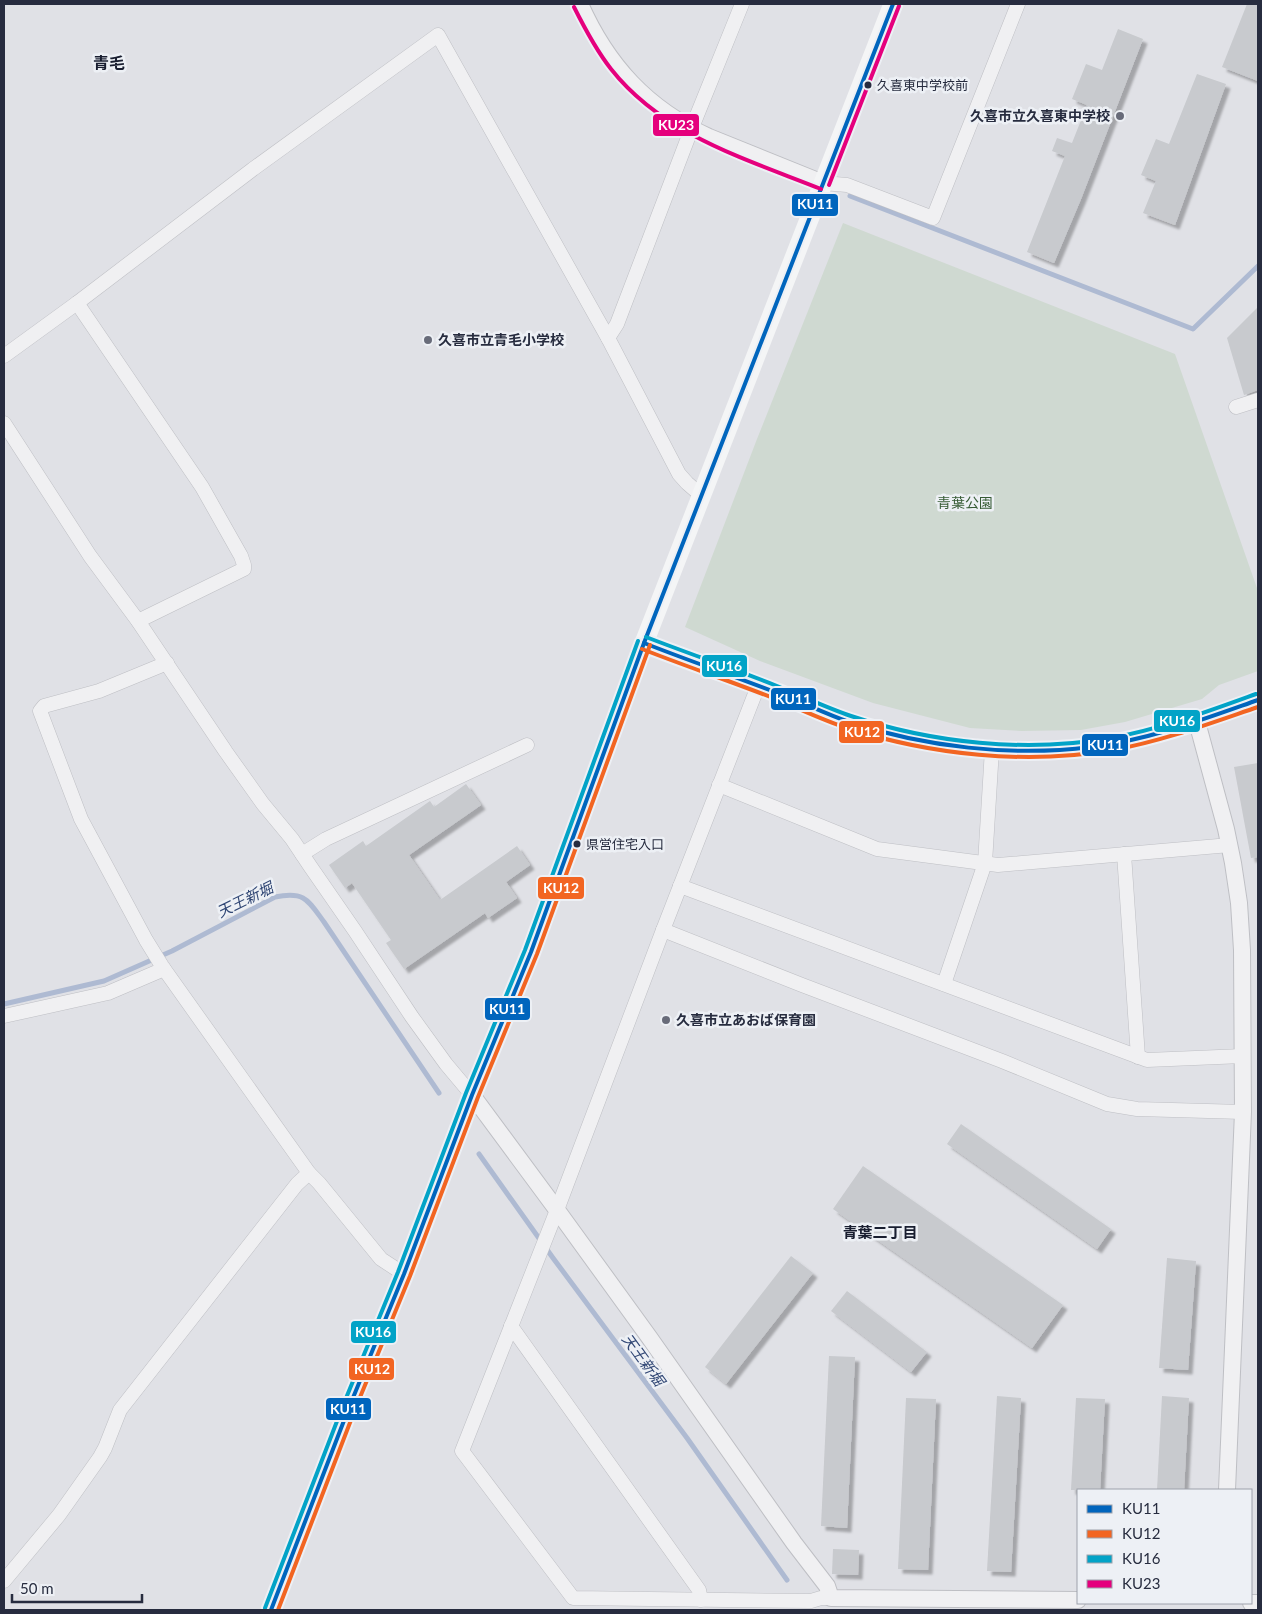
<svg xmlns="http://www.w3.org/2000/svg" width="1262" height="1614" viewBox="0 0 1262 1614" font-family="Lato,'Noto Sans JP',sans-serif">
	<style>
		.green { fill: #cfd9d1 }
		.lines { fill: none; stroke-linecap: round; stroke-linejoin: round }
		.stream { stroke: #aebad2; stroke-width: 5 }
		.building { fill: #c8cace; filter: url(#shadow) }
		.minor-casing { stroke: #bebfc4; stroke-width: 15 }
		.tertiary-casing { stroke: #bebfc4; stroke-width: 18 }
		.minor { stroke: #f0f0f2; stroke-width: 14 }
		.tertiary { stroke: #f0f0f2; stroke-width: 16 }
		.secondary { stroke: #f4f5f6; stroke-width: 19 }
		.bus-1-casing { stroke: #edf0f5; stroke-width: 8 }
		.bus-2-casing { stroke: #edf0f5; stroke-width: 8 }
		.bus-3-casing { stroke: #edf0f5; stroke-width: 8 }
		.bus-4-casing { stroke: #edf0f5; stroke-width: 8 }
		.bus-1 { stroke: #0065bd; stroke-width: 4 }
		.bus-2 { stroke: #f26522; stroke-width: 4 }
		.bus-3 { stroke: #02a3c7; stroke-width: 4 }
		.bus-4 { stroke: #e5007d; stroke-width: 4 }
		.bus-dot { fill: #272c3f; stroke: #edf0f5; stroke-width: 2 }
		.poi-dot { fill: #686b79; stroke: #edf0f5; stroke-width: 2 }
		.labels { text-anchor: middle; stroke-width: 5; stroke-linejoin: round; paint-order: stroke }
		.bus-label { font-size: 13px; fill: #272c3f; stroke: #edf0f5; text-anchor: start }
		.poi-label { font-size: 14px; font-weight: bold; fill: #272c3f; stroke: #edf0f5; text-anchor: start }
		.park-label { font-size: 14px; fill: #365b34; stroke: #edf0f5 }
		.water-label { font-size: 15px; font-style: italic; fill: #304674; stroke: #edf0f5 }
		.neighbourhood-label { font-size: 15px; font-weight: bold; fill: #191e30; stroke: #edf0f5 }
		.quarter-label { font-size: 16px; font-weight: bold; fill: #191e30; stroke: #edf0f5 }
		.line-badge { stroke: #edf0f5; stroke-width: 2 }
		.badge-label { font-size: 14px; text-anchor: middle; font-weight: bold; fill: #fff }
	</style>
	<defs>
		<filter id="shadow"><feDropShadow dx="4.5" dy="4.5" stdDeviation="1" flood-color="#0004"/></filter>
	</defs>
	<rect width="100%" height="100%" fill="#e0e1e6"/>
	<polygon class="green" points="843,223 1175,354 1258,591 1258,671 1219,685 1202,699 1125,722 1081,730 1022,731 970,728 873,703 760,661 685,627 757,439"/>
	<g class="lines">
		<g class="stream">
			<polyline points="850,196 1193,329 1258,266"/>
			<path d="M4,1004L104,981L172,951L275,897C305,891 308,900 324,922L439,1093"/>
			<polyline points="479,1154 553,1258 687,1438 787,1580"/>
		</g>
	</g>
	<g class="building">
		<polygon points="1247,4 1258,4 1258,81 1222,67"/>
		<polygon points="1118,29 1143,39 1081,199 1054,263 1027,252 1065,156 1052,151 1057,138 1072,143 1087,105 1072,99 1086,64 1102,70"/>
		<polygon points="1197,74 1226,84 1175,225 1143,213 1156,181 1141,175 1156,139 1169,144"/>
		<polygon points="1258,307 1258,390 1244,395 1227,338"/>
		<polygon points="1258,763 1258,857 1251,858 1234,767"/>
		<polygon points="466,784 481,805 409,855 440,900 517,846 530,865 506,882 517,898 488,918 485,913 404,969 386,943 391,940 352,883 345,888 329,865 363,841 366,846 430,801 434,807"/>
		<polygon points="961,1124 1111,1229 1097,1249 947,1144"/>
		<polygon points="863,1166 1063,1305 1032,1348 833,1209"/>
		<polygon points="791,1256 813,1273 726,1384 705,1367"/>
		<polygon points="1167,1258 1196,1261 1188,1370 1159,1368"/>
		<polygon points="847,1291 927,1352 911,1372 831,1311"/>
		<polygon points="829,1356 855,1357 847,1528 821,1526"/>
		<polygon points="997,1396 1021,1398 1011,1572 987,1571"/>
		<polygon points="1162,1396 1189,1398 1184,1490 1157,1490"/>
		<polygon points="906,1398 936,1399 928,1570 898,1569"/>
		<polygon points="1076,1398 1105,1399 1100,1490 1071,1490"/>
		<polygon points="833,1549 859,1550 858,1575 832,1574"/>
	</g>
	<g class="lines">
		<defs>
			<g id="minor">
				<polyline points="823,183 847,185 933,218 1018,4"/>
				<polyline points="77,303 202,487 241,556 244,565 244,569 138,621"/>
				<polyline points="608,338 617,324 691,130 742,4"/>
				<polyline points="4,356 77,303 253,169 438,35 608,338 679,474 687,483 702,496"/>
				<polyline points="1236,407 1258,400"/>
				<polyline points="4,423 90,556 138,621 226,752 263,804 292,839 310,866 355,931 412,1017 446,1064 472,1095"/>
				<polyline points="167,663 99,691 44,706 40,711 81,819 146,940 162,966 309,1173 319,1183 381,1259 404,1274"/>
				<polyline points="758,686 663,930 557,1210 462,1451 573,1598 811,1601 821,1598 831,1598"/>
				<polyline points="719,785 877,849 998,865 1230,845"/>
				<polyline points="302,854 326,839 527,745"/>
				<polyline points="1124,854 1138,1057"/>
				<polyline points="680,886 1147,1060 1243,1056"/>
				<polyline points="663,930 802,985 1002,1061 1107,1104 1137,1109 1243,1112"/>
				<polyline points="944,984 985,863 992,749"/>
				<polyline points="4,1016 108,993 164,969"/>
				<polyline points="511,1326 699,1590 701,1600"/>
				<polyline points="4,1581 59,1515 100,1457 105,1448 120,1410 297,1184 309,1173"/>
			</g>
			<g id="tertiary">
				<path d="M580,4C607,65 647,109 709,137L823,183"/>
				<path d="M644,643C688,660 731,676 775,692C803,703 831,717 859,725C929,747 1018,756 1091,747C1148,740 1204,719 1258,700"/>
				<polyline points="1197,722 1226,829 1233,863 1239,903 1242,950 1243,1112 1227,1490"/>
				<polyline points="472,1095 557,1210 649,1337 794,1543 827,1586 831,1598 1078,1600"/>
				<polyline points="1251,1603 1258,1603"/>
			</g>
		</defs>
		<use href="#minor" class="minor-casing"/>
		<use href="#tertiary" class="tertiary-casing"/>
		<use href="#minor" class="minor"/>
		<use href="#tertiary" class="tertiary"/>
		<polyline class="secondary" points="271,1610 350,1405 404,1274 472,1095 531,952 644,643 893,4"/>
		<defs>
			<g id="bus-1">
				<path d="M644,643C687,660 731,675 775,692C800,701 823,713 849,722C925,747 1011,757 1091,747C1149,740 1204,719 1258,700"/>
				<polyline points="271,1610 350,1405 404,1274 472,1095 531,952 644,643 893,4"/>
			</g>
			<g id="bus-2">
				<path d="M642,649C685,666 730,681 773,698C798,708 822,720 847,728C931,755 1026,765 1113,750C1163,741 1211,723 1258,707"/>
				<polyline points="278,1610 356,1407 410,1276 478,1097 537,954 650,645"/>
			</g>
			<g id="bus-3">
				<path d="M646,637C690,654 734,669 777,686C802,696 825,707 851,716C932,743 1026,753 1111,738C1161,729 1209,711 1256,694"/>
				<polyline points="265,1608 344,1403 398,1272 466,1093 525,950 638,641"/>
			</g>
			<g id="bus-4">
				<path d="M574,7C585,29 596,50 611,69C663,135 746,159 821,189"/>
				<polyline points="829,185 899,6"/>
			</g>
		</defs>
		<use href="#bus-1" class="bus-1-casing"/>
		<use href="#bus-2" class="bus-2-casing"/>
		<use href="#bus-3" class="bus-3-casing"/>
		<use href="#bus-4" class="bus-4-casing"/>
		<use href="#bus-1" class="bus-1"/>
		<use href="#bus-2" class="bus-2"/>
		<use href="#bus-3" class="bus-3"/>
		<use href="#bus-4" class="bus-4"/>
	</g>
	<g class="bus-dot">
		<circle cx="868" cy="85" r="4.5"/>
		<circle cx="577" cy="844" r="4.5"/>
	</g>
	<g class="poi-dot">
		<circle cx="1120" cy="116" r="5"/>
		<circle cx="428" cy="340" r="5"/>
		<circle cx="666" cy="1020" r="5"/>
	</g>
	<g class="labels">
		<g class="bus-label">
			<text x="877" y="90">久喜東中学校前</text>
			<text x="586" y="849">県営住宅入口</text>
		</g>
		<g class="poi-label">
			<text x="1110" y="121" text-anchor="end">久喜市立久喜東中学校</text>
			<text x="438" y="345">久喜市立青毛小学校</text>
			<text x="676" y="1025">久喜市立あおば保育園</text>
		</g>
		<g class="park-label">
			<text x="965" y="508">青葉公園</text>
		</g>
		<g class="water-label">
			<text transform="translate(245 900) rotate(-26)" y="5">天王新堀</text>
			<text transform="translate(643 1360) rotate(54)" y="5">天王新堀</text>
		</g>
		<g class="neighbourhood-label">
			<text x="880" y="1238">青葉二丁目</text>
		</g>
		<g class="quarter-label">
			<text x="109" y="69">青毛</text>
		</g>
	</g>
	<g class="line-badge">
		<rect x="652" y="113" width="48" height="24" rx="5" fill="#e5007d"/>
		<rect x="791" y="193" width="48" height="24" rx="5" fill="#0065bd"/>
		<rect x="701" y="654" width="47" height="24" rx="5" fill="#02a3c7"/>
		<rect x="770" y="687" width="47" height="24" rx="5" fill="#0065bd"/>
		<rect x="1153" y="709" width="48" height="24" rx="5" fill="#02a3c7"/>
		<rect x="838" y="720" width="47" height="24" rx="5" fill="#f26522"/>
		<rect x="1081" y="733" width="48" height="24" rx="5" fill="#0065bd"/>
		<rect x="537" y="876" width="48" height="24" rx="5" fill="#f26522"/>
		<rect x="484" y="997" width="47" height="24" rx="5" fill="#0065bd"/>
		<rect x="350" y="1320" width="47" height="24" rx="5" fill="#02a3c7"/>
		<rect x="348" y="1357" width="47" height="24" rx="5" fill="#f26522"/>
		<rect x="325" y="1397" width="47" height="24" rx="5" fill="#0065bd"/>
	</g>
	<g class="badge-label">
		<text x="676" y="130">KU23</text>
		<text x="815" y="209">KU11</text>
		<text x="724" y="671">KU16</text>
		<text x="793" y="704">KU11</text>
		<text x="1177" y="726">KU16</text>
		<text x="862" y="737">KU12</text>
		<text x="1105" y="750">KU11</text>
		<text x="561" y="893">KU12</text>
		<text x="507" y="1014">KU11</text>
		<text x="373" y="1337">KU16</text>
		<text x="372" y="1374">KU12</text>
		<text x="348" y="1414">KU11</text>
	</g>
	<rect width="1262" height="1614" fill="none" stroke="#272c3f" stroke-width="10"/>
	<rect x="1077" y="1489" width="175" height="115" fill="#edf0f5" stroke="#9ea2ac"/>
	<rect x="1087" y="1505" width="25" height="8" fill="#0065bd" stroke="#9ea2ac"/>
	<text x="1122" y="1514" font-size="15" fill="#272c3f">KU11</text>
	<rect x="1087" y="1530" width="25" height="8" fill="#f26522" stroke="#9ea2ac"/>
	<text x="1122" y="1539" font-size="15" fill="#272c3f">KU12</text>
	<rect x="1087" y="1555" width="25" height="8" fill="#02a3c7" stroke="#9ea2ac"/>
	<text x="1122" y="1564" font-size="15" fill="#272c3f">KU16</text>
	<rect x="1087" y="1580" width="25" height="8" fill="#e5007d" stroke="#9ea2ac"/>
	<text x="1122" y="1589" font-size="15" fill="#272c3f">KU23</text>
	<path d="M12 1594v8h130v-8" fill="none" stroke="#272c3f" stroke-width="2.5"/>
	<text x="20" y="1594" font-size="15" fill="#272c3f" stroke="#edf0f5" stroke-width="4" paint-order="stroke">50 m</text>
</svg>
